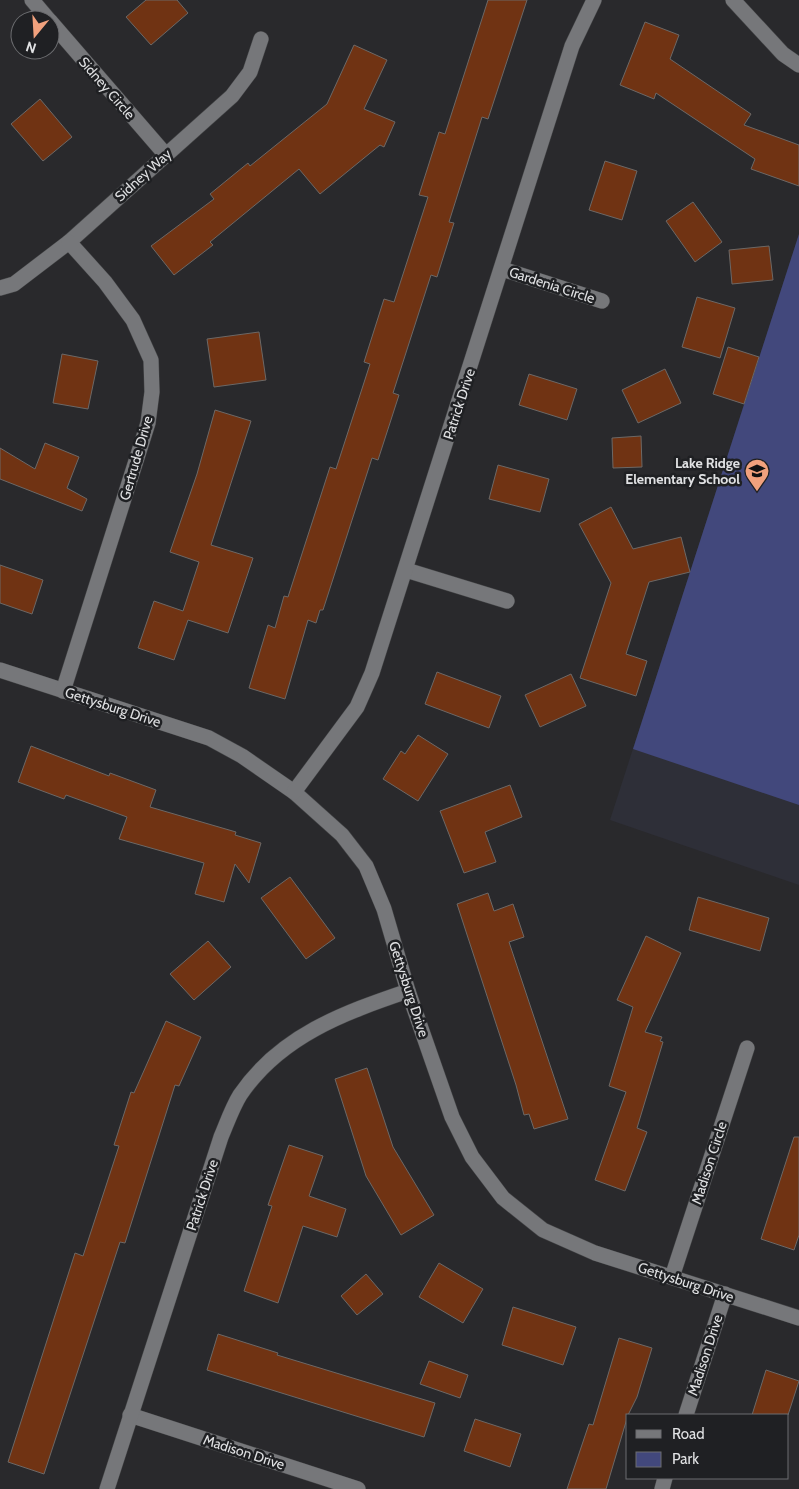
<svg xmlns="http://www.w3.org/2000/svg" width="799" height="1489" viewBox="0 0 799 1489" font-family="Cabin,sans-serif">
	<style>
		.built { fill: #2e2f38 }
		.green { fill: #42487c }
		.building { fill: #703313; stroke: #6c6866 }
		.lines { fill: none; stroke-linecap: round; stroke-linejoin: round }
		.minor-casing { stroke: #434446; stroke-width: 16 }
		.minor { stroke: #76777a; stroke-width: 15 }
		.labels { text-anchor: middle; stroke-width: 5; stroke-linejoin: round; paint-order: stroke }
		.street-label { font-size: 14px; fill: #e0e1e3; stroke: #1f2023 }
		.poi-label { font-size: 14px; font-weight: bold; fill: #e0e1e3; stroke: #1f2023; text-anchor: end }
	</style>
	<rect width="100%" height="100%" fill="#29292c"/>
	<polygon class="built" points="799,234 799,885 610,820"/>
	<polygon class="green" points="799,234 799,805 633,749"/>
	<g class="building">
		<polygon points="146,0 177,0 188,13 151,45 126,17"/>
		<polygon points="488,0 527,0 488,119 482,117 449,222 454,223 437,277 431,275 393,393 399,395 378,460 372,458 323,610 320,610 316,623 308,620 285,699 249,688 268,625 275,628 284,596 288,597 330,467 336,469 370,364 364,362 384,299 394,302 428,197 419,195 439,132 445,134"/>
		<polygon points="645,22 679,35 670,59 751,114 744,125 799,145 799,186 751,169 755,159 656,93 654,99 620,85"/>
		<polygon points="354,45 387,60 364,109 395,122 384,147 380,145 320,194 299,169 210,242 213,245 174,275 151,246 214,199 210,194 248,163 250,166 327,104"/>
		<polygon points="40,99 72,137 43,161 11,124"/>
		<polygon points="605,161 637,171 622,220 589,210"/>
		<polygon points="693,202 722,242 695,262 666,221"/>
		<polygon points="769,246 773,280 732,284 729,250"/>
		<polygon points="697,297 735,308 720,358 682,347"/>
		<polygon points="259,332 266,380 214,387 207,339"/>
		<polygon points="728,347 759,357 744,404 713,394"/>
		<polygon points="62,354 98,361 88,409 53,403"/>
		<polygon points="665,369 681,403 638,423 622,390"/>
		<polygon points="529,374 577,389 567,420 519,405"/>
		<polygon points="215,410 251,421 211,545 253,558 228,633 188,620 174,660 138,648 154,601 183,611 199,562 170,552 197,474"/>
		<polygon points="641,436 642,467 613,468 612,438"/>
		<polygon points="45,443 79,457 67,488 87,499 82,511 0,479 0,448 35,469"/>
		<polygon points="498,465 549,479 540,512 489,499"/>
		<polygon points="611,507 633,549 681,537 690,572 649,582 626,654 647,661 636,696 580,678 611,583 579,524"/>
		<polygon points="0,565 43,580 32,614 0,603"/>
		<polygon points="437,672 501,696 489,728 425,704"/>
		<polygon points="571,674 586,706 540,727 525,695"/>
		<polygon points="418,735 448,754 418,801 383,779 401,751 405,754"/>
		<polygon points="31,746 109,776 110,773 156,790 150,807 236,832 235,835 261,843 249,883 235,864 224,902 195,894 204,863 119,839 127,817 66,795 64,799 18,782"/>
		<polygon points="510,785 522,817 485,832 496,862 464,873 440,811"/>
		<polygon points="290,877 335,938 306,959 261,898"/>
		<polygon points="488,893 494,911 513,904 524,937 509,942 568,1119 534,1129 529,1114 524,1115 516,1085 457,904"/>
		<polygon points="698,897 769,918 760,951 689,930"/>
		<polygon points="646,936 681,953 645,1032 662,1037 660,1041 663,1042 637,1128 647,1132 625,1191 595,1180 626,1092 609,1086 633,1007 617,1000"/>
		<polygon points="208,941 231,967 194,1000 170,974"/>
		<polygon points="166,1021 201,1037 179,1086 175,1085 125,1243 120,1242 44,1474 8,1462 75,1253 83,1256 119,1146 114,1145 131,1092 134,1093"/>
		<polygon points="367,1068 393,1147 434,1215 401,1235 366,1176 335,1079"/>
		<polygon points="794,1137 799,1137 799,1235 794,1250 761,1239"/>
		<polygon points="289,1145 323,1156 309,1196 346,1209 337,1237 303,1226 278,1303 244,1291 272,1206 268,1205"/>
		<polygon points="439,1263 483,1289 463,1323 419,1297"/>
		<polygon points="366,1274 383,1294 357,1315 341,1296"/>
		<polygon points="513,1307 576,1327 563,1365 502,1345"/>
		<polygon points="218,1334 278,1353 277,1355 435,1403 424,1437 207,1370"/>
		<polygon points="619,1338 652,1348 637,1397 628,1415 606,1489 567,1489 589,1424 593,1425"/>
		<polygon points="429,1361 468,1375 460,1398 420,1384"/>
		<polygon points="766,1370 799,1381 788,1415 752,1415"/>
		<polygon points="475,1419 521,1434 510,1467 464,1451"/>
	</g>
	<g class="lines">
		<defs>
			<g id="minor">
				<polyline points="32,0 49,20"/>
				<polyline points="733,0 783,54 799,65"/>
				<polyline points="50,21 165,154"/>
				<polyline points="502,269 602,301"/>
				<polyline points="0,288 14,284 69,242 232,96 250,72 261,39"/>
				<polyline points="406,570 507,601"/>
				<polyline points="0,670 209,738 242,756 294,792 342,835 366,866 384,909 408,991 452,1117 472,1157 503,1198 543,1230 595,1253 799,1318"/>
				<polyline points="63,691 148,423 152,392 151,360 133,320 105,282 69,242"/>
				<polyline points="294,792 357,707 372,673 572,46 594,0"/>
				<polyline points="672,1277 747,1048"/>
				<polyline points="130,1415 358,1489"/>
				<polyline points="686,1415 725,1294"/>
				<path d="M107,1489L221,1137C227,1123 232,1108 240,1095C280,1036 343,1013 408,991"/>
				<polyline points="662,1489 665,1478"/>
			</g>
		</defs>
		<use href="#minor" class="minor-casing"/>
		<use href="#minor" class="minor"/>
	</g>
	<defs>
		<symbol id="school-pin" viewBox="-11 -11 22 30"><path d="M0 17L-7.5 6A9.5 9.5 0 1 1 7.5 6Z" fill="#f1a17d" stroke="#1f2023"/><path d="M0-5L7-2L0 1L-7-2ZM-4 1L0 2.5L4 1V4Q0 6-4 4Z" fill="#111"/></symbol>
	</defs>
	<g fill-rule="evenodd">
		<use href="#school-pin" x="743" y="457" width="28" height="38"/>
	</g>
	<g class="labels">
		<g class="street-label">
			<text transform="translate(107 88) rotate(49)" y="5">Sidney Circle</text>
			<text transform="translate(143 175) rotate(-42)" y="5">Sidney Way</text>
			<text transform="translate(552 285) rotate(18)" y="5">Gardenia Circle</text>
			<text transform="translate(459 404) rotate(-72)" y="5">Patrick Drive</text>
			<text transform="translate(136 458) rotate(-74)" y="5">Gertrude Drive</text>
			<text transform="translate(113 707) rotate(18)" y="5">Gettysburg Drive</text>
			<text transform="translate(409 989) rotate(72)" y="5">Gettysburg Drive</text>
			<text transform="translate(709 1163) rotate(-72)" y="5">Madison Circle</text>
			<text transform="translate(202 1195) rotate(-72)" y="5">Patrick Drive</text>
			<text transform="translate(686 1282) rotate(18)" y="5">Gettysburg Drive</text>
			<text transform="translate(705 1355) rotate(-72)" y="5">Madison Drive</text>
			<text transform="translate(244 1452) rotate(18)" y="5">Madison Drive</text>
		</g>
		<g class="poi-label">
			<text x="740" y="468">Lake Ridge<tspan x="740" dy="16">Elementary School</tspan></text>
		</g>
	</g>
	<rect x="626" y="1414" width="162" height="65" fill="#1f2023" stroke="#6c6d70"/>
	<rect x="636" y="1430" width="25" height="8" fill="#76777a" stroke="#6c6d70"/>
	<text x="672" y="1439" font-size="15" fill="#e0e1e3">Road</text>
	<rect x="636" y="1452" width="25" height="15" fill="#42487c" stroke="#6c6d70"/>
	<text x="672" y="1464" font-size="15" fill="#e0e1e3">Park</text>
	<g transform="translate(35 35) rotate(198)"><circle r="24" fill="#1f2023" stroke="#6c6d70"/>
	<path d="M0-4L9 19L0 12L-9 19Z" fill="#f1a17d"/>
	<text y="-8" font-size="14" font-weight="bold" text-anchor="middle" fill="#e0e1e3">N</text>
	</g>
</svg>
